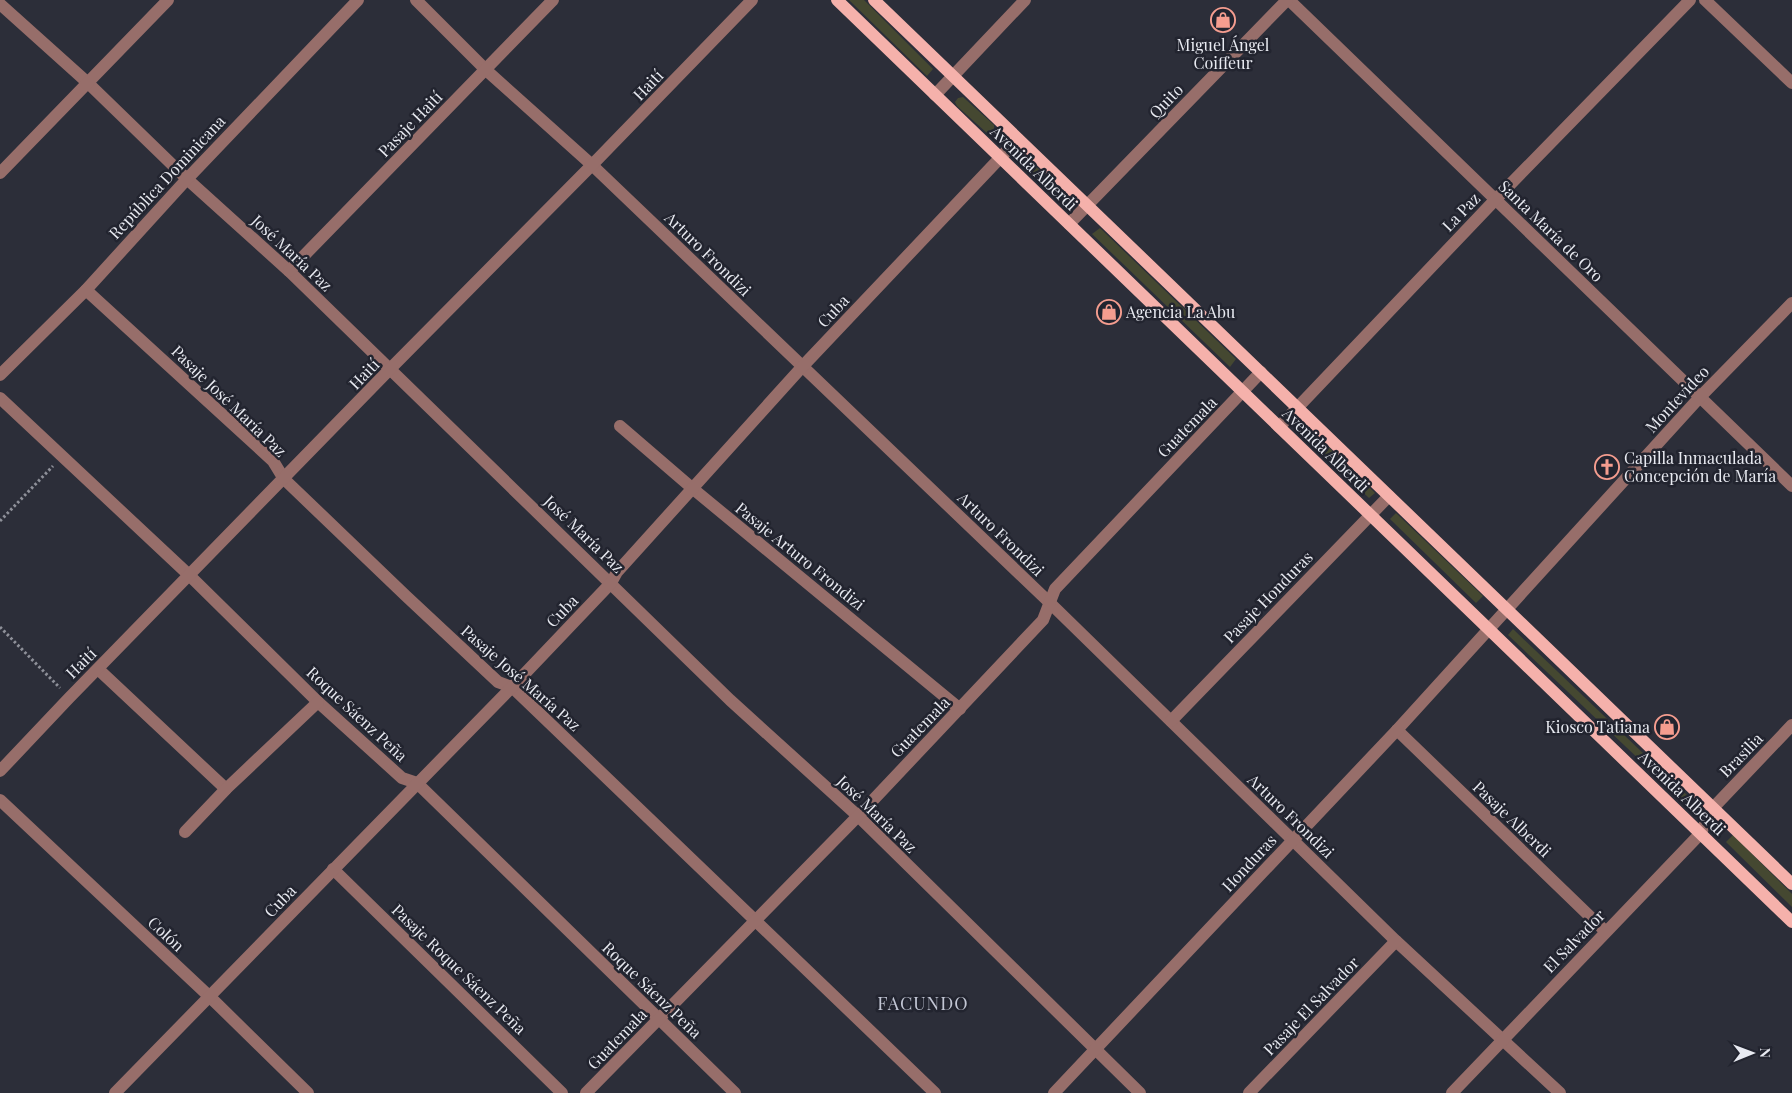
<svg xmlns="http://www.w3.org/2000/svg" width="1792" height="1093" viewBox="0 0 1792 1093" font-family="'Playfair Display',serif">
	<style>
		.green { fill: #454831 }
		.lines { fill: none; stroke-linecap: round; stroke-linejoin: round }
		.path { stroke: #8e9099; stroke-width: 3; stroke-dasharray: 2.5 2.5; stroke-linecap: butt }
		.minor { stroke: #976e6a; stroke-width: 12 }
		.major { stroke: #f5b1ab; stroke-width: 12 }
		.labels { text-anchor: middle; stroke-width: 5; stroke-linejoin: round; paint-order: stroke }
		.poi-label { font-size: 16px; fill: #e8eaf1; stroke: #22242f; text-anchor: start }
		.street-label { font-size: 16px; fill: #e8eaf1; stroke: #22242f }
		.neighbourhood-label { font-size: 18px; letter-spacing: 1px; fill: #c2c6d4; stroke: #22242f }
	</style>
	<rect width="100%" height="100%" fill="#2c2e39"/>
	<g class="green">
		<polygon points="849,0 864,0 933,69 927,76"/>
		<polygon points="963,97 994,125 994,130 993,133 988,134 957,106 955,102 958,98"/>
		<polygon points="1030,161 1068,197 1061,203 1021,167"/>
		<polygon points="1100,228 1236,359 1230,367 1092,234"/>
		<polygon points="1306,425 1375,493 1369,498 1299,432"/>
		<polygon points="1396,513 1483,596 1476,603 1390,519"/>
		<polygon points="1513,629 1688,796 1683,801 1508,635"/>
		<polygon points="1733,835 1792,894 1792,907 1726,842"/>
	</g>
	<g class="lines">
		<g class="path">
			<polyline points="0,521 53,466"/>
			<polyline points="0,627 60,688"/>
		</g>
		<g class="minor">
			<polyline points="416,0 486,70 592,165 1050,603 1396,941 1560,1093"/>
			<polyline points="1289,0 1792,486"/>
			<polyline points="1705,0 1792,83"/>
			<polyline points="0,4 88,83 187,179 289,271 730,700 858,816 1140,1093"/>
			<polyline points="935,95 1025,0"/>
			<polyline points="0,173 168,0"/>
			<polyline points="1069,224 1287,0"/>
			<polyline points="289,271 553,0"/>
			<polyline points="86,290 273,461 284,479 406,596 498,682 512,687 935,1093"/>
			<polyline points="0,375 86,290 187,179 358,0"/>
			<polyline points="0,398 189,575 318,702 402,778 417,783 735,1093"/>
			<polyline points="620,426 692,488 960,709"/>
			<polyline points="1279,427 1495,200 1690,0"/>
			<polyline points="98,669 226,789"/>
			<polyline points="1171,721 1389,496"/>
			<polyline points="1397,730 1605,931"/>
			<polyline points="0,771 69,698 390,369 592,165 752,0"/>
			<polyline points="0,800 210,997 308,1093"/>
			<polyline points="185,832 226,789 318,702"/>
			<polyline points="333,869 562,1093"/>
			<polyline points="115,1093 512,687 611,583 617,572 802,367 1018,139"/>
			<polyline points="586,1093 858,816 1043,620 1055,589 1261,372"/>
			<polyline points="1054,1093 1397,730 1700,397 1792,303"/>
			<polyline points="1249,1093 1396,941"/>
			<polyline points="1452,1093 1700,834 1713,808 1792,725"/>
		</g>
		<g class="major">
			<polyline points="837,0 1792,922"/>
			<polyline points="874,0 1792,884"/>
		</g>
	</g>
	<defs>
		<symbol id="shop-ring" viewBox="-11 -11 22 22"><circle r="9.5" fill="#22242f" stroke="#f59d8f" stroke-width="1.5"/><path d="M-5-2.5h2.3a2.7 3.5 0 0 1 5.4 0H5L5.5 6h-11ZM-1.5-2.5h3a1.5 2.3 0 0 0-3 0Z" fill="#f59d8f"/></symbol>
		<symbol id="church-ring" viewBox="-11 -11 22 22"><circle r="9.5" fill="#22242f" stroke="#f59d8f" stroke-width="1.5"/><path d="M-1.2-6h2.4v3.5h3.3v2.4h-3.3V6h-2.4V-.1h-3.3v-2.4h3.3Z" fill="#f59d8f"/></symbol>
	</defs>
	<g fill-rule="evenodd">
		<use href="#shop-ring" x="1209" y="6" width="28" height="28"/>
		<use href="#shop-ring" x="1095" y="298" width="28" height="28"/>
		<use href="#church-ring" x="1593" y="453" width="28" height="28"/>
		<use href="#shop-ring" x="1653" y="713" width="28" height="28"/>
	</g>
	<g class="labels">
		<g class="poi-label">
			<text x="1223" y="51" text-anchor="middle">Miguel Ángel<tspan x="1223" dy="18">Coiffeur</tspan></text>
			<text x="1126" y="318">Agencia La Abu</text>
			<text x="1624" y="464">Capilla Inmaculada<tspan x="1624" dy="18">Concepción de María</tspan></text>
			<text x="1650" y="733" text-anchor="end">Kiosco Tatiana</text>
		</g>
		<g class="street-label">
			<text transform="translate(648 85) rotate(-46)" y="6">Haití</text>
			<text transform="translate(1166 101) rotate(-46)" y="6">Quito</text>
			<text transform="translate(410 124) rotate(-46)" y="6">Pasaje Haití</text>
			<text transform="translate(1034 168) rotate(44)" y="6">Avenida Alberdi</text>
			<text transform="translate(167 177) rotate(-47)" y="6">República Dominicana</text>
			<text transform="translate(1461 212) rotate(-46)" y="6">La Paz</text>
			<text transform="translate(1551 231) rotate(44)" y="6">Santa María de Oro</text>
			<text transform="translate(292 253) rotate(43)" y="6">José María Paz</text>
			<text transform="translate(708 254) rotate(44)" y="6">Arturo Frondizi</text>
			<text transform="translate(833 311) rotate(-47)" y="6">Cuba</text>
			<text transform="translate(364 374) rotate(-46)" y="6">Haití</text>
			<text transform="translate(1677 399) rotate(-47)" y="6">Montevideo</text>
			<text transform="translate(229 401) rotate(44)" y="6">Pasaje José María Paz</text>
			<text transform="translate(1187 427) rotate(-46)" y="6">Guatemala</text>
			<text transform="translate(1326 450) rotate(44)" y="6">Avenida Alberdi</text>
			<text transform="translate(584 534) rotate(44)" y="6">José María Paz</text>
			<text transform="translate(1001 534) rotate(44)" y="6">Arturo Frondizi</text>
			<text transform="translate(800 556) rotate(39)" y="6">Pasaje Arturo Frondizi</text>
			<text transform="translate(1268 597) rotate(-46)" y="6">Pasaje Honduras</text>
			<text transform="translate(562 611) rotate(-46)" y="6">Cuba</text>
			<text transform="translate(81 663) rotate(-45)" y="6">Haití</text>
			<text transform="translate(521 678) rotate(41)" y="6">Pasaje José María Paz</text>
			<text transform="translate(357 714) rotate(43)" y="6">Roque Sáenz Peña</text>
			<text transform="translate(920 727) rotate(-46)" y="6">Guatemala</text>
			<text transform="translate(1741 755) rotate(-46)" y="6">Brasilia</text>
			<text transform="translate(1682 793) rotate(44)" y="6">Avenida Alberdi</text>
			<text transform="translate(877 814) rotate(44)" y="6">José María Paz</text>
			<text transform="translate(1291 816) rotate(44)" y="6">Arturo Frondizi</text>
			<text transform="translate(1512 819) rotate(44)" y="6">Pasaje Alberdi</text>
			<text transform="translate(1249 863) rotate(-47)" y="6">Honduras</text>
			<text transform="translate(280 901) rotate(-46)" y="6">Cuba</text>
			<text transform="translate(166 934) rotate(43)" y="6">Colón</text>
			<text transform="translate(1574 941) rotate(-46)" y="6">El Salvador</text>
			<text transform="translate(459 969) rotate(44)" y="6">Pasaje Roque Sáenz Peña</text>
			<text transform="translate(652 990) rotate(44)" y="6">Roque Sáenz Peña</text>
			<text transform="translate(1311 1006) rotate(-46)" y="6">Pasaje El Salvador</text>
			<text transform="translate(617 1039) rotate(-46)" y="6">Guatemala</text>
		</g>
		<g class="neighbourhood-label">
			<text x="923" y="1010">FACUNDO</text>
		</g>
	</g>
	<g transform="translate(1752 1053) rotate(89)" stroke="#22242f" stroke-width="4" paint-order="stroke">
	<path d="M0-4L9 19L0 12L-9 19Z" fill="#e8eaf1"/>
	<text y="-8" font-size="14" font-weight="bold" text-anchor="middle" fill="#e8eaf1">N</text>
	</g>
</svg>
